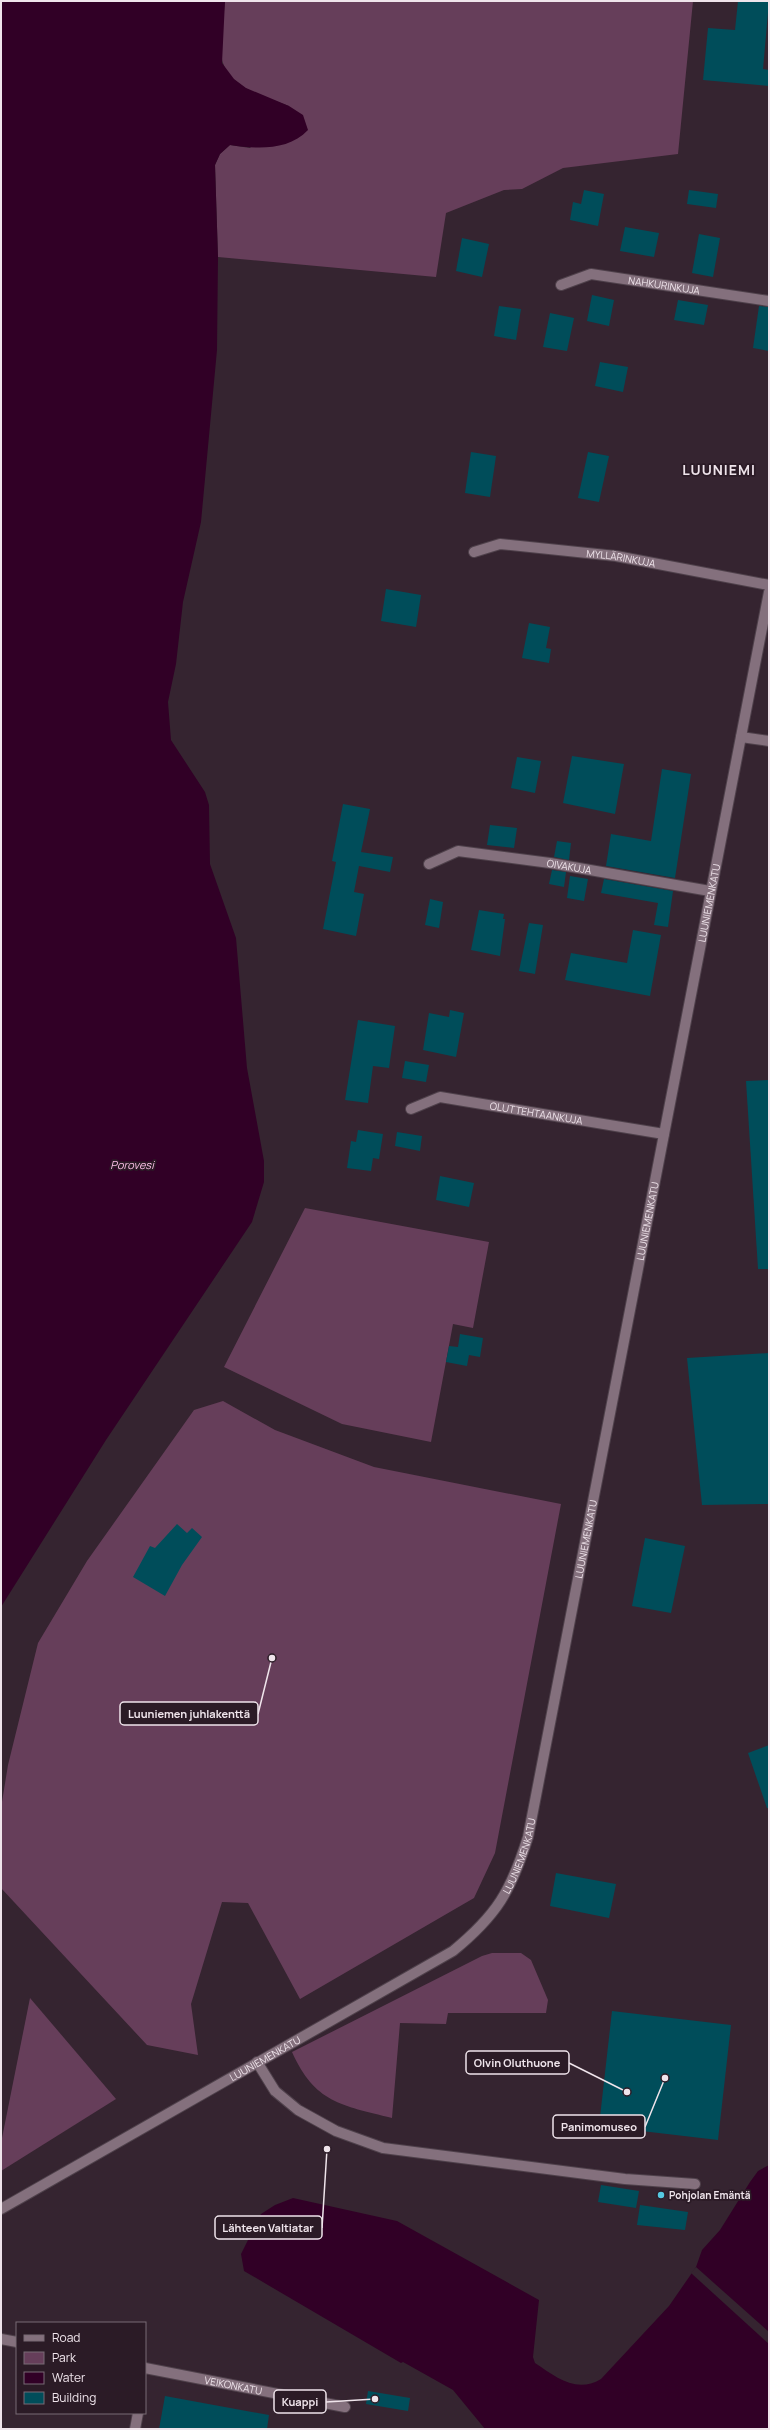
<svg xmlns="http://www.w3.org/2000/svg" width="770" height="2430" viewBox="0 0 770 2430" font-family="Manrope,sans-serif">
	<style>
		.green { fill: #663e5a }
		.water { fill: #310026 }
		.pier { fill: #352430 }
		.building { fill: #004d5a }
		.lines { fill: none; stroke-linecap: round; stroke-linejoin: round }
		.minor-casing { stroke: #4f414b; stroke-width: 12 }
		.minor { stroke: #84707d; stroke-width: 10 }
		.poi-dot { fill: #56c9e1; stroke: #2b1b26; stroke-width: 1.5 }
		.labels { text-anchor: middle; stroke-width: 3.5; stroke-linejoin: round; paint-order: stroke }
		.street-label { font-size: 10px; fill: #efe4eb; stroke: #2b1b26 }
		.poi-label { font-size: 10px; font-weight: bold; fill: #efe4eb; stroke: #2b1b26; text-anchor: start }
		.water-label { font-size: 11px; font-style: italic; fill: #fabde5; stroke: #2b1b26 }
		.district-label { font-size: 14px; font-weight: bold; letter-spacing: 1px; fill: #efe4eb; stroke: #2b1b26 }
		.leader { fill: none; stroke: #efe4eb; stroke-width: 1.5 }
		.callout-dot { fill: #efe4eb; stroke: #2b1b26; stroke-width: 1.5 }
		.callout { fill: #2b1b26; stroke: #efe4eb; stroke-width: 1.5 }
		.callout-label { font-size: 11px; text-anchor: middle; font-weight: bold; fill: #efe4eb }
	</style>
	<rect width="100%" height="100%" fill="#352430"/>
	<g class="green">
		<path d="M225,1H693L678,154L563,168L522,189L504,190L446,213L436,277L218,257L215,165L220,154L230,145L250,148L289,106C267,97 231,89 223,63C219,54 224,14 225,1Z"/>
		<polygon points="305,1208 489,1242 473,1328 453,1324 431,1442 342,1424 224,1367"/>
		<polygon points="223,1401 275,1430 374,1467 561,1504 495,1853 474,1898 300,1999 248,1903 222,1902 191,2004 198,2055 147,2045 1,1888 1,1808 8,1765 38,1643 87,1561 194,1410"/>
		<path d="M492,1953H521L531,1960L548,2000L546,2013H448L446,2024L400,2023L392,2118C341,2105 315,2103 292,2052L482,1956Z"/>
		<polygon points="30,1998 116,2099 1,2171 1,2143"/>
	</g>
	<g class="water">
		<path d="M1,1H225L222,63L234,79L246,88L289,106L303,115L308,130C288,151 257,149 230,145L220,154L215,165L218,257L217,350L201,522L183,602L176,664L168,702L171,740L205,792L209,805L210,864L236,938L247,1068L264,1161V1182L252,1222L106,1440L1,1607Z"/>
		<path d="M769,2165V2429H485L453,2390L403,2362L401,2363L244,2271L241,2254L261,2214L275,2205L293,2198L397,2221L539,2300L533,2357L535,2363C556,2377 576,2394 601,2379L669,2306L696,2267L702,2250L720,2230L750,2182L758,2171Z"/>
	</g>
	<polygon class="pier" points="696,2267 769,2332 769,2344 691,2273"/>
	<g class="building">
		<polygon points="738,1 769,1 763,69 769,70 769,86 703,80 708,28 735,30"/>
		<polygon points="584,190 604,194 598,226 570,220 573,202 581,204"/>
		<polygon points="689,190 718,194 716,208 687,204"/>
		<polygon points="625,227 659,233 654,257 620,251"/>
		<polygon points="699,234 720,238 713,277 692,273"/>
		<polygon points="462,238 489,244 482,277 456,271"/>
		<polygon points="592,295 614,300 609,326 587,321"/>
		<polygon points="678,300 708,305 704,325 674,320"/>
		<polygon points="499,306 521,309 516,340 494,336"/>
		<polygon points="759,306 769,307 769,351 753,348"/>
		<polygon points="550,313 574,318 567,351 543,347"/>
		<polygon points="600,362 628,367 623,392 595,386"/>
		<polygon points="471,452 496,456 490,497 465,493"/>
		<polygon points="588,452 609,456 599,502 578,498"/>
		<polygon points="386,589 421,595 416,627 381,621"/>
		<polygon points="529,623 550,627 546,648 551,649 549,663 522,658"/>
		<polygon points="572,756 624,764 615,814 563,803"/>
		<polygon points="517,757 541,761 535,793 511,788"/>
		<polygon points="662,769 691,774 675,878 606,866 611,834 651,841"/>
		<polygon points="343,804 370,809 361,852 393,857 390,872 359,866 354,892 364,894 356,936 323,929 336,862 332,861"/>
		<polygon points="490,825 517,828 514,848 487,845"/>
		<polygon points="557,841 571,843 569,860 554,857"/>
		<polygon points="552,870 566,872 564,887 549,884"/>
		<polygon points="570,876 588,879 584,901 567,898"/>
		<polygon points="604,879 673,891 668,927 654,925 658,903 601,893"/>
		<polygon points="430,899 443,902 439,928 425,925"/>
		<polygon points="479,910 504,914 503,919 505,919 500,956 471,950"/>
		<polygon points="529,923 543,925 535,974 519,971"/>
		<polygon points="633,930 661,935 650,996 565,980 571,953 627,963"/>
		<polygon points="450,1010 464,1013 456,1057 423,1050 429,1013 449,1017"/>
		<polygon points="358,1020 395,1026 389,1068 373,1066 368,1103 345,1100"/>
		<polygon points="405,1061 429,1065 426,1082 402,1078"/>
		<polygon points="769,1080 769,1269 758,1269 746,1081"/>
		<polygon points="358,1130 383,1134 379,1159 373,1158 371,1171 347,1168 351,1141 356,1142"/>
		<polygon points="397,1132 422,1136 420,1151 395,1146"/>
		<polygon points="440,1176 474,1183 469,1207 436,1200"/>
		<polygon points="460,1334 483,1338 480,1357 469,1355 467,1366 446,1362 449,1346 458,1347"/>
		<polygon points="769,1353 769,1504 702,1505 687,1358"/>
		<polygon points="177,1524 187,1533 192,1528 202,1537 182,1565 165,1596 133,1577 150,1546 155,1548"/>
		<polygon points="645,1538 685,1546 671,1613 632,1606"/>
		<polygon points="769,1745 769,1808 767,1808 748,1753"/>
		<polygon points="556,1873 616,1884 609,1918 550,1906"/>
		<polygon points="612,2011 731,2025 718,2140 599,2126"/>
		<polygon points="601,2185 639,2191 636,2208 598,2202"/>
		<polygon points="640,2205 688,2212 685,2230 637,2225"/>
		<polygon points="368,2391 410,2398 408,2411 366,2404"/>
		<polygon points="165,2396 269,2415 267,2429 159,2429"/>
	</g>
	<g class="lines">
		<defs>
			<g id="minor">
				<path id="s1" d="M561,285L591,274L769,301"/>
				<path id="s2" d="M474,552L500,544L616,556L769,585"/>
				<polyline points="741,737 769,741"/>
				<path id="s3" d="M429,864L458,851L550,863L710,891"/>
				<path id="s4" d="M411,1109L440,1097L664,1134"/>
				<polyline points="257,2062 275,2091 298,2110 336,2131 383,2148 625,2179 695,2184"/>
				<path id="s5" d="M1,2209L453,1951C497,1915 511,1891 528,1837L769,592"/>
				<polyline points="1,2339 17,2342"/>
				<path id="s6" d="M145,2368L345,2407"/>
				<polyline points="135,2429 138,2413"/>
			</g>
		</defs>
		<use href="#minor" class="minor-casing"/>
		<use href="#minor" class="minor"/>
	</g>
	<circle class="poi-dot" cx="661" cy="2195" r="4"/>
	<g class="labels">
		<g class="street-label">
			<text dy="4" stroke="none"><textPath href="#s1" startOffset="106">NAHKURINKUJA</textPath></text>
			<text dy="4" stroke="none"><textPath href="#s2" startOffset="149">MYLLÄRINKUJA</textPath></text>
			<text dy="4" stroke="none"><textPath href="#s3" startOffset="144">OIVAKUJA</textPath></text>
			<text dy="4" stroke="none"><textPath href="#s5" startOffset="1611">LUUNIEMENKATU</textPath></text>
			<text dy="4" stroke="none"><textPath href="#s4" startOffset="129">OLUTTEHTAANKUJA</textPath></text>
			<text dy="4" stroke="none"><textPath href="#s5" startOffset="1287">LUUNIEMENKATU</textPath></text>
			<text dy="4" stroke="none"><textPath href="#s5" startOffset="963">LUUNIEMENKATU</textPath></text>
			<text dy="4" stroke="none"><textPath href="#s5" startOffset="639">LUUNIEMENKATU</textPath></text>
			<text dy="4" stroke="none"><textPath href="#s5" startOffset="304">LUUNIEMENKATU</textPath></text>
			<text dy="4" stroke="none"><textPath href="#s6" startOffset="90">VEIKONKATU</textPath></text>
		</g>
		<g class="poi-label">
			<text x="669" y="2199">Pohjolan Emäntä</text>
		</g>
		<g class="water-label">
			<text x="132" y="1169">Porovesi</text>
		</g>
		<g class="district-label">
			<text x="719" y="475">LUUNIEMI</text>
		</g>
	</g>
	<path class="leader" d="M272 1658L258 1714M627 2092L569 2063M665 2078L645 2127M327 2149L322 2228M375 2399L326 2402"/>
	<g class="callout-dot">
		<circle cx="272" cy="1658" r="4"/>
		<circle cx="627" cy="2092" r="4"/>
		<circle cx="665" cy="2078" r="4"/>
		<circle cx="327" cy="2149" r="4"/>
		<circle cx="375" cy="2399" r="4"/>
	</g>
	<g class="callout">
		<rect x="120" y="1702" width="138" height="23" rx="4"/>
		<rect x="466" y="2051" width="103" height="23" rx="4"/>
		<rect x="553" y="2115" width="92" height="23" rx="4"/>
		<rect x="215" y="2216" width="107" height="23" rx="4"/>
		<rect x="274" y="2390" width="52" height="23" rx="4"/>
	</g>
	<g class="callout-label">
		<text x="189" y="1718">Luuniemen juhlakenttä</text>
		<text x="517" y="2067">Olvin Oluthuone</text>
		<text x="599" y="2131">Panimomuseo</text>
		<text x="268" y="2232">Lähteen Valtiatar</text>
		<text x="300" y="2406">Kuappi</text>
	</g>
	<rect width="770" height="2430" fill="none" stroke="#efe4eb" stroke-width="4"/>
	<rect x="16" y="2322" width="130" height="92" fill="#2b1b26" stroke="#796b75"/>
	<rect x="24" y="2335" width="20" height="6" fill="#84707d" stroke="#796b75"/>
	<text x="52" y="2342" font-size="12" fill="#efe4eb">Road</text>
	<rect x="24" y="2352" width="20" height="12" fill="#663e5a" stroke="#796b75"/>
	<text x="52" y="2362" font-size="12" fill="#efe4eb">Park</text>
	<rect x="24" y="2372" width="20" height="12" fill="#310026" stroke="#796b75"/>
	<text x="52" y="2382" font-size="12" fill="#efe4eb">Water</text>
	<rect x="24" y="2392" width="20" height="12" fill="#004d5a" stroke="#796b75"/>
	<text x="52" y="2402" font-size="12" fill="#efe4eb">Building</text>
</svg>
